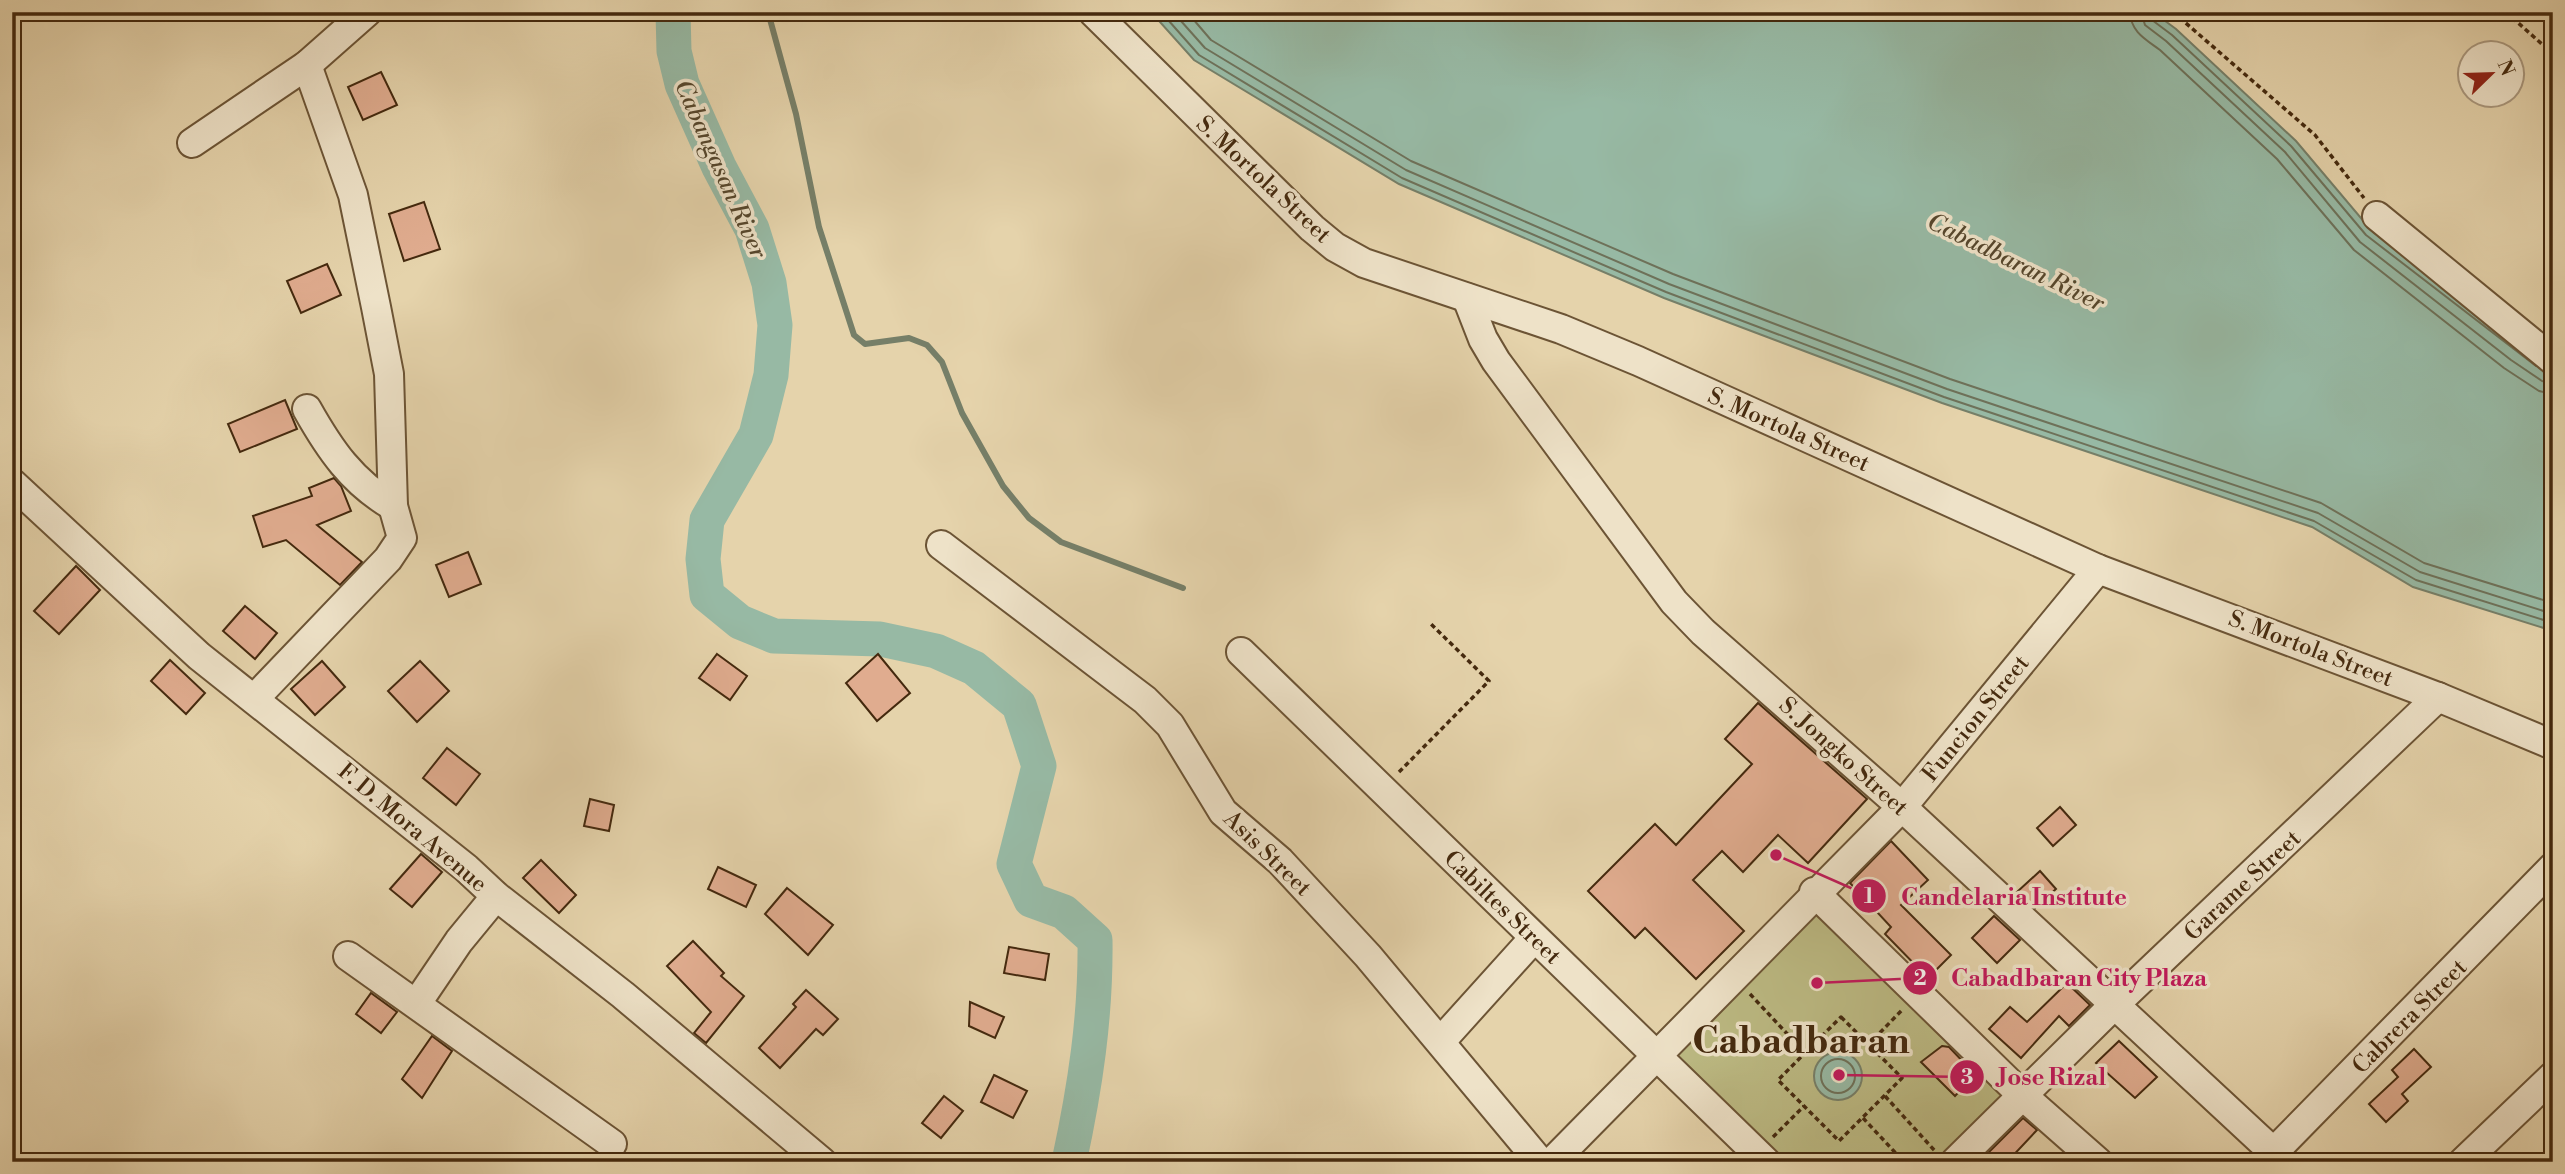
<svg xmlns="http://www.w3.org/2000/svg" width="2565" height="1174" viewBox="0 0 2565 1174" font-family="'Libre Bodoni',serif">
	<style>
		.green { fill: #bcba83; stroke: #807248; stroke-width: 2 }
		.water { fill: #97b9a4; stroke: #767f68; stroke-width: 2 }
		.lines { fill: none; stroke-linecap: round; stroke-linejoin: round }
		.shore { stroke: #6e7159; stroke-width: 2 }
		.stream { stroke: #767f68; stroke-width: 6 }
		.river { stroke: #97b9a4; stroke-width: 35 }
		.building { fill: #e0ac8f; stroke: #44290e; stroke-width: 2 }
		.minor-casing { stroke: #6c5435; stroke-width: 32 }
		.path { stroke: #44290e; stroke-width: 3.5; stroke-dasharray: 5 3.5; stroke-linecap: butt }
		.minor { stroke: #eee2c8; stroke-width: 28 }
		.labels { text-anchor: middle; stroke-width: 7; stroke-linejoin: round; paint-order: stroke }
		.street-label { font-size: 23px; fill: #44290e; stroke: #eee2c8 }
		.water-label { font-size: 24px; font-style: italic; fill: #55462c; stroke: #eee2c8 }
		.town-label { font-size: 37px; font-weight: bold; fill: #44290e; stroke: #eee2c8 }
		.leader { fill: none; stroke: #c2185b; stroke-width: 2.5 }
		.callout-dot { fill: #c2185b; stroke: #eee2c8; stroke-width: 2.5 }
		.mark-label { font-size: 21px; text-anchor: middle; font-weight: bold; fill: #fff }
		.callout-label { font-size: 24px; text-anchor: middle; font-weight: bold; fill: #c2185b; stroke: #eee2c8; stroke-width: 7; stroke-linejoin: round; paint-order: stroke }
	</style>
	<rect width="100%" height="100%" fill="#e5d3ab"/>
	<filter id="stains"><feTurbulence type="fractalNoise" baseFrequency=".00286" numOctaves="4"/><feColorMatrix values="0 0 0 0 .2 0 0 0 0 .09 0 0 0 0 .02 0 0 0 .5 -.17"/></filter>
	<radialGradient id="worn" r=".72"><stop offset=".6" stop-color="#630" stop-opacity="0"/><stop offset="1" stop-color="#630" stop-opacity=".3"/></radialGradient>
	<polygon class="green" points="1814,911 2006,1094 1937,1162 1784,1162 1675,1056"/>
	<g class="water">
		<polygon points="1151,12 2153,12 2176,29 2296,141 2371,230 2553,369 2553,631 2413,587 2312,527 1942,403 1664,298 1399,184 1194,60"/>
		<circle cx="1838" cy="1076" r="24"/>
	</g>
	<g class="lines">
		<g class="shore">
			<polyline points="1161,12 1199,55 1402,178 1666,292 1944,397 2314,521 2416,580 2553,623"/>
			<polyline points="1173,12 1205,48 1406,170 1669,284 1947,389 2318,513 2420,572 2553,614"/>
			<polyline points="1187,12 1211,40 1411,161 1673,274 1950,379 2321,503 2424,563 2553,603"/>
			<path d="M2130,12C2131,32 2145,39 2160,50L2277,159L2354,250L2504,368L2539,391L2553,394"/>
			<polyline points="2141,12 2145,25 2166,41 2285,152 2360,242 2511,360 2542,381 2553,383"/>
			<polyline points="2150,12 2152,20 2172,35 2291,146 2366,235 2536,366"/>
			<circle cx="1838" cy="1076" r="17"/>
		</g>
		<polyline class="stream" points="768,12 796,114 819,227 854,335 865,344 909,338 927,345 942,362 962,413 1003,486 1029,518 1061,542 1183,588"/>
		<path class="river" d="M673,12L674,51L682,84L719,167L752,229L769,283L775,325L771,375L756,435L707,520L703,559L707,595L740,622L774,636L880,639L936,651L974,668L1019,705L1039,766L1014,864L1031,900L1064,912L1095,940C1096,1016 1085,1088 1069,1162"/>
	</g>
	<g class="building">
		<polygon points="381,72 397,105 363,120 348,87"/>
		<polygon points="424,202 440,249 404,261 389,214"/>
		<polygon points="327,264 341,295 301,313 287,281"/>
		<polygon points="285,400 297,429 240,452 228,424"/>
		<polygon points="334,478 341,486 351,511 317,525 362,562 340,585 286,540 263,547 253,516 312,496 309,488"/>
		<polygon points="468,552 481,584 449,597 436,565"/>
		<polygon points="76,566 100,590 59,634 34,611"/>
		<polygon points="245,606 277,633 255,659 223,631"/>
		<polygon points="717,654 747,676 730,700 699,678"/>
		<polygon points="878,654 910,693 877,721 846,683"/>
		<polygon points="170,660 205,693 186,714 151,681"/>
		<polygon points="322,661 345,687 315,715 291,689"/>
		<polygon points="420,661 449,691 417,722 388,691"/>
		<polygon points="1758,703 1867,799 1808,863 1778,835 1743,872 1722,851 1693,880 1744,931 1696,979 1645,928 1635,938 1588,891 1655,824 1676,845 1752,764 1725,739"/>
		<polygon points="447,748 480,774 456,805 423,778"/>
		<polygon points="590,799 614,805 609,831 584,826"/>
		<polygon points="2060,807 2076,825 2053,846 2037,828"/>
		<polygon points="1891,841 1928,880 1901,905 1951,955 1928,978 1885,934 1891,927 1850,883"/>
		<polygon points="421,854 442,872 412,907 390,889"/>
		<polygon points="541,860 576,895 559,913 523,878"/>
		<polygon points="718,867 756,885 746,907 708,889"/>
		<polygon points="2040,871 2056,889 2035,908 2017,892"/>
		<polygon points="787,888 833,925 808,955 765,914"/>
		<polygon points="1994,916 2020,940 1997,963 1972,938"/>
		<polygon points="693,941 724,973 721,976 744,996 706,1043 694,1033 711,1012 667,966"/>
		<polygon points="1009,947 1049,954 1045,980 1004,973"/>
		<polygon points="2067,983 2090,1005 2069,1026 2059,1016 2021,1058 1989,1029 2010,1007 2027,1022"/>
		<polygon points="806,990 838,1019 823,1035 816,1029 780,1068 759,1048 796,1007 793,1004"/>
		<polygon points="371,993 397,1012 381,1033 356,1014"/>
		<polygon points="970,1002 1004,1017 995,1038 969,1026"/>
		<polygon points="432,1036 452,1051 422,1098 402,1079"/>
		<polygon points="2119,1041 2157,1077 2135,1098 2096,1063"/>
		<polygon points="1942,1046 1949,1047 1969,1068 1969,1081 1955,1096 1921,1062"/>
		<polygon points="2414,1049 2431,1067 2402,1094 2408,1101 2386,1122 2369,1104 2398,1077 2392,1070"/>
		<polygon points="994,1075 1027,1091 1013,1118 981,1102"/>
		<polygon points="944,1096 963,1111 941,1138 922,1123"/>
		<polygon points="2023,1118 2037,1130 2007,1162 1979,1162"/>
	</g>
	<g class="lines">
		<defs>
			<g id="minor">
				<polyline points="1093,12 1312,228 1335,247 1364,263 1561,329 1638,361 2098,569 2438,697 2553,745"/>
				<polyline points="192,143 307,65 367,12"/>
				<polyline points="2377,216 2553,360"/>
				<polyline points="1467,298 1483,339 1496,361 1674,602 1703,632 1902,807 2284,1162"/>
				<path d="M307,409C330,450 352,482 393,506"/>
				<polyline points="12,483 199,656 466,868 496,896 623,995 822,1162"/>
				<polyline points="941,545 1145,700 1170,725 1223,812 1280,861 1368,956 1540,1162"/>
				<polyline points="1241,652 1766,1162"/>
				<polyline points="254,699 388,559 402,538 393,506 389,374 376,307 353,195 307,65"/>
				<polyline points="1814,892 2023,1096 2098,1162"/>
				<polyline points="348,956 612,1144"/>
				<polyline points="417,1003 459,941 496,896"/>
				<polyline points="1441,1041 1534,938"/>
				<polyline points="1552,1162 1902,807 2098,569"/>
				<polyline points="1955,1162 2113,1006 2438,697"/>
				<polyline points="2264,1162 2553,867"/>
				<polyline points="2463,1162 2553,1076"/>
			</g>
		</defs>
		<use href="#minor" class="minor-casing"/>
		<g class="path">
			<polyline points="2173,12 2315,135 2364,198"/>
			<polyline points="2506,12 2553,54"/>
			<polyline points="1399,772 1489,681 1430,623"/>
			<polyline points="1750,994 1805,1053"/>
			<polygon points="1841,1017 1902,1078 1839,1141 1778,1080"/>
			<polyline points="1868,1045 1902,1010"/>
			<polyline points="1885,1096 1935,1151"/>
			<polyline points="1863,1118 1904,1162"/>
			<polyline points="1773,1137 1804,1106"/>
		</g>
		<use href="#minor" class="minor"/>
	</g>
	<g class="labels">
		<g class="street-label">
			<text transform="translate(1264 179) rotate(43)" y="8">S. Mortola Street</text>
			<text transform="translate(1789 429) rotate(24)" y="8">S. Mortola Street</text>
			<text transform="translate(2311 648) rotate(21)" y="8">S. Mortola Street</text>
			<text transform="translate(1975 718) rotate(-51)" y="8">Funcion Street</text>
			<text transform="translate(1844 756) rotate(42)" y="8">S. Jongko Street</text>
			<text transform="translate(413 827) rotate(40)" y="8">F. D. Mora Avenue</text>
			<text transform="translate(1268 853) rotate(44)" y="8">Asis Street</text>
			<text transform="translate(2242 885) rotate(-43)" y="8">Garame Street</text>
			<text transform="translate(1503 907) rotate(44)" y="8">Cabiltes Street</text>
			<text transform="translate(2409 1016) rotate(-45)" y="8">Cabrera Street</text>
		</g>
		<g class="water-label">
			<text transform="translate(721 169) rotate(66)" y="8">Cabangasan River</text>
			<text transform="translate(2016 262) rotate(26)" y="8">Cabadbaran River</text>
		</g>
		<g class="town-label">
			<text x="1801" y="1053">Cabadbaran</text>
		</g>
	</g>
	<path class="leader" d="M1776 855L1869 896M1817 983L1920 978M1839 1075L1967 1077"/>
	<g class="callout-dot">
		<circle cx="1776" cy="855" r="7"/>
		<circle cx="1817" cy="983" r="7"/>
		<circle cx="1839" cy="1075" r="7"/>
		<circle cx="1869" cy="896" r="18"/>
		<circle cx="1920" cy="978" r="18"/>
		<circle cx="1967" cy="1077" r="18"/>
	</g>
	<g class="mark-label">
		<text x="1869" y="903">1</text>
		<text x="1920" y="985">2</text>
		<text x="1967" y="1084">3</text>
	</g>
	<g class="callout-label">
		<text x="2014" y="905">Candelaria Institute</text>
		<text x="2079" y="986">Cabadbaran City Plaza</text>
		<text x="2052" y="1085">Jose Rizal</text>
	</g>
	<rect width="2565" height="1174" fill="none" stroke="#e5d3ab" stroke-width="42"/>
	<rect x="14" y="14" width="2537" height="1146" fill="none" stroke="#44290e" stroke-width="3.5"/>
	<rect x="21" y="21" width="2523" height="1132" fill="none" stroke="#44290e" stroke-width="2"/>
	<g transform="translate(2491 74) rotate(67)"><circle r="33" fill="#eee2c8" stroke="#aa987e" stroke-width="2"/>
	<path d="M0-5L12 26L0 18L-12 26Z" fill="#8f2418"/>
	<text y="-10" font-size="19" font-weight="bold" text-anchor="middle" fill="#44290e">N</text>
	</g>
	<rect width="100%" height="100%" filter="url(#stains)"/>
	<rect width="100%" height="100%" fill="url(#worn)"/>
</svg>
